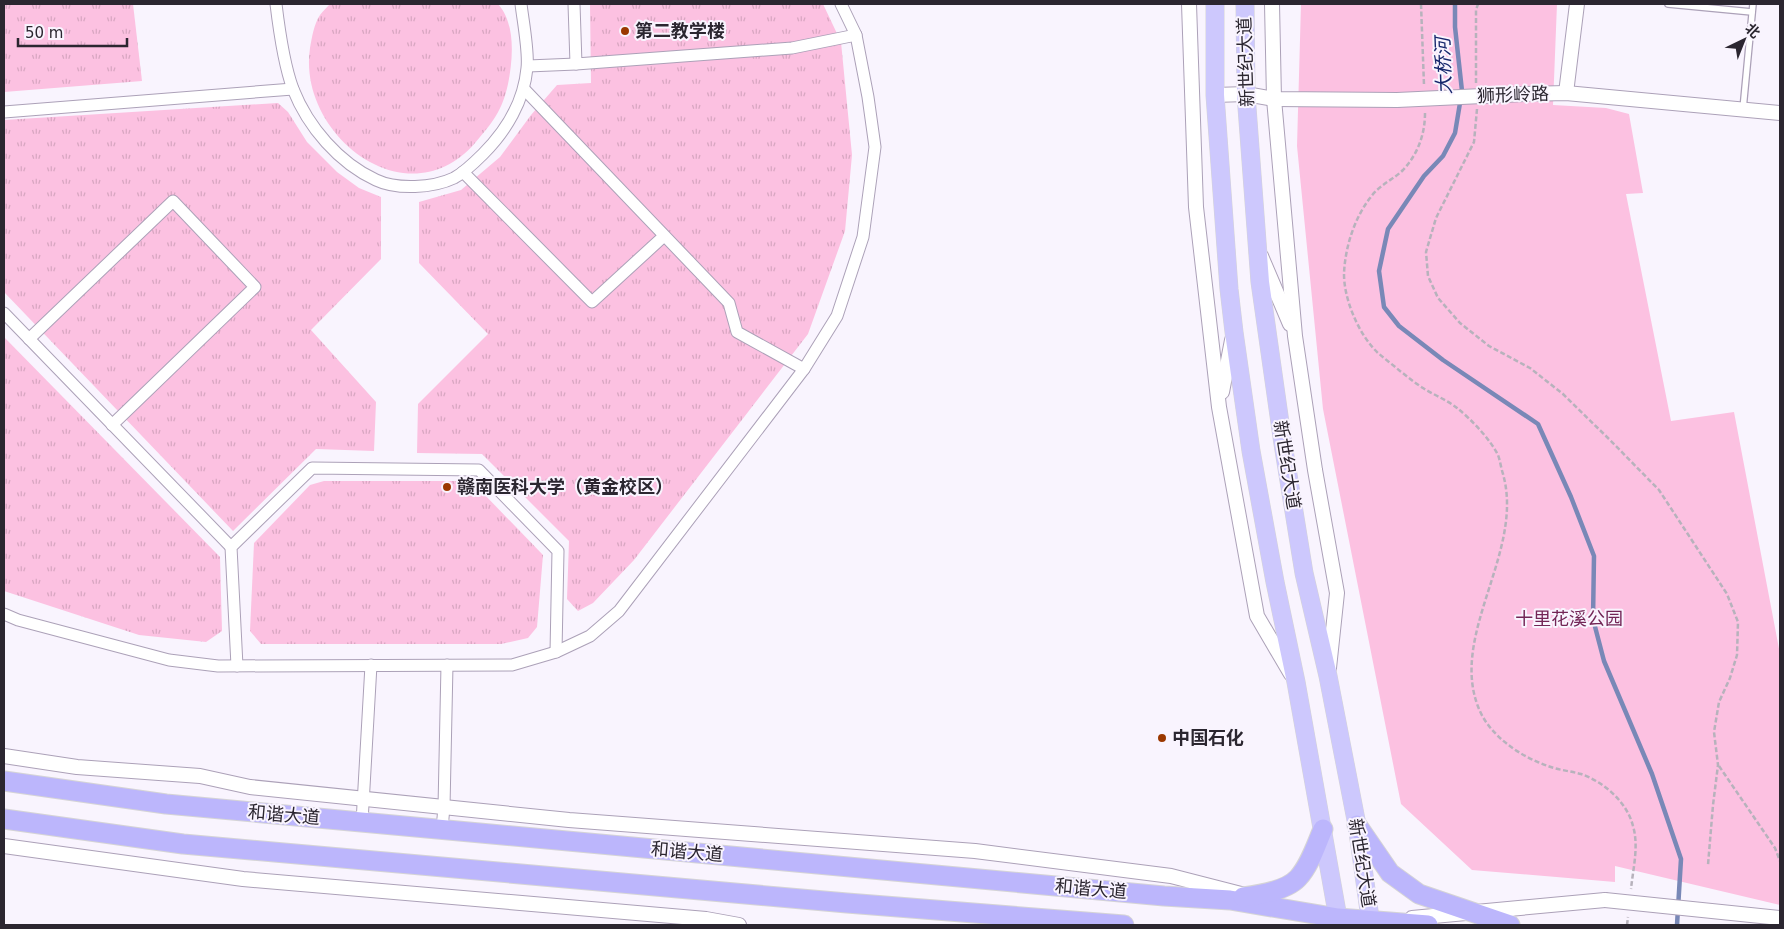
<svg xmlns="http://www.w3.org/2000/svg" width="1784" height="929" viewBox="0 0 1784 929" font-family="'DejaVu Sans','Noto Sans SC',sans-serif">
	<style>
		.grass { fill: url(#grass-tufts) }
		.green { fill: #fcc1e1 }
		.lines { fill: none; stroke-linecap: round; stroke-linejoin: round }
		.stream { stroke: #7988b7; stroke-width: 4.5 }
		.service-casing { stroke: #aca1b8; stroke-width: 8 }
		.minor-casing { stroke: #aca1b8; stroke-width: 13 }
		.tertiary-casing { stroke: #aca1b8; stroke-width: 16 }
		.primary-casing { stroke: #d5d4d6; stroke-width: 19 }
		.trunk-casing { stroke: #d5d4d6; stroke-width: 21 }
		.path { stroke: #b7b2bc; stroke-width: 2.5; stroke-dasharray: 5 2.5; stroke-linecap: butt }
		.service { stroke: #fff; stroke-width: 5.5 }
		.minor { stroke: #fff; stroke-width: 11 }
		.tertiary { stroke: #fff; stroke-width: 14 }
		.primary { stroke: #cdc8fd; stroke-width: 18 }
		.trunk { stroke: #bcb6fc; stroke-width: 19 }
		.tertiary-bridge-casing { stroke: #aca1b8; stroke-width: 16; stroke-linecap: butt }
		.tertiary-bridge { stroke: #fff; stroke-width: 14 }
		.poi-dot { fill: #9b3800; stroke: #f9f4fe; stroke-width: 2 }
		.labels { text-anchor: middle; stroke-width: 4; stroke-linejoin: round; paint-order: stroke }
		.poi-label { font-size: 18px; font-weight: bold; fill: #2b2630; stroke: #f9f4fe; text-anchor: start }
		.street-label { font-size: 18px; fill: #2b2630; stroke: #f9f4fe }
		.park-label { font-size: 18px; fill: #732556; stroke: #f9f4fe }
		.water-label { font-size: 19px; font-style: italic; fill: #17276d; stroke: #f9f4fe }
	</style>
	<defs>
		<pattern id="grass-tufts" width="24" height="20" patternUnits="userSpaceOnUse" patternTransform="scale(1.25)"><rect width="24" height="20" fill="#fcc1e1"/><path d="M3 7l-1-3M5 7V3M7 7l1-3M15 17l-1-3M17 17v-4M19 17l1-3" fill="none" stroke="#d8a6c1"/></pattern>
	</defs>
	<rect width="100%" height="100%" fill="#f9f4fe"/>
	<g class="grass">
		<polygon points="4,4 133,4 142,81 4,92"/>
		<path d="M330,4H498C516,24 513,59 508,84C502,111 493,122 475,143C408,221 297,135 310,48C312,37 314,24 320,15C323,11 327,7 330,4Z"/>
		<polygon points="590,4 823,4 841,42 852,155 845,231 808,334 634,560 593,603 578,611 567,599 569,541 482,454 417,453 418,404 488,334 419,263 419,202 461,190 500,157 531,115 557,85 591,83"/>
		<polygon points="278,103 288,112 307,142 337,172 359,188 381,197 381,259 311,330 376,402 374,451 316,449 233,531 4,292 4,120"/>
		<polygon points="4,337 220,557 222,631 206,642 139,635 4,591"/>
		<polygon points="324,481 462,481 481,491 543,555 537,627 528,638 501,644 261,644 250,631 254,543 310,485"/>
	</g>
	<polygon class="green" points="1301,4 1557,4 1553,105 1606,108 1629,114 1643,193 1626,194 1671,421 1734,412 1780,654 1780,905 1615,866 1615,882 1472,870 1401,804 1323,409 1297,146"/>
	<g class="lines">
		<polyline class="stream" points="1455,4 1455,27 1462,91 1455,133 1443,156 1424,176 1388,229 1379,271 1384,307 1399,326 1443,360 1538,424 1571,497 1594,556 1593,619 1604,661 1652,774 1681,859 1677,925"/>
		<defs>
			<g id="service">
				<polyline points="1668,4 1752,12"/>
				<polyline points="1743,109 1753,4"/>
			</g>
			<g id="minor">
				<path d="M276,4C279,29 284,65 293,89C308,127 339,163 376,180C397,190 433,188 454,178C465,172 474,163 483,154C506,131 524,101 527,68C529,52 523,21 521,4"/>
				<polyline points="574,4 576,64 792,48 856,35"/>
				<polyline points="528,66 576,64"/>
				<polyline points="524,89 729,303 737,332 804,369"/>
				<polyline points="4,112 293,89"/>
				<polyline points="463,172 592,302 664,236"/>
				<polyline points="4,313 231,547"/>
				<polyline points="29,339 173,201 255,287 112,425"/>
				<polyline points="4,614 18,620 169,660 218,666 512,665 556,652 590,636 619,611 804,369 837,316 863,237 875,147 868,97 856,35 841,4"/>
				<polyline points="237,666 231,547 312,468 479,470 558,551 556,652"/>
				<polyline points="362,822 371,665"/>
				<polyline points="442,829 444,807 447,665"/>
			</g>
			<g id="tertiary">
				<polyline points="1189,4 1196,207 1219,407 1257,616 1291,674"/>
				<polyline points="1272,4 1274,99 1295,336 1315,470 1337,593 1329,668"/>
				<polyline points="1566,93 1577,4"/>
				<polyline points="1525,94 1566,93 1780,113"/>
				<polyline points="1215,95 1246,94 1274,99 1397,100"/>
				<polyline points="1261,256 1290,324"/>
				<polyline points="1222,392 1232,340"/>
				<polyline points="4,756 77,767 200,776 250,787 569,820 975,851 1171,876 1245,895"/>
				<polyline points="4,846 243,879 706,919 739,925"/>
				<polyline points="1412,918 1605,900"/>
			</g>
			<g id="primary">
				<polyline points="1215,4 1215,95 1229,289 1234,332 1251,451 1275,582 1296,682 1338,918 1337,925"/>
				<polyline points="1245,4 1246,94 1260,282 1283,444 1304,573 1328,676 1357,825 1371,925"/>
			</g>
			<g id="trunk">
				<polyline points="4,781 166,804 1164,896 1230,900 1338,918 1428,925"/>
				<polyline points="4,819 183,844 847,903 1124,925"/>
				<polyline points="1357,825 1390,873 1419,894 1510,925"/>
				<path d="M1243,897C1259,895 1287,890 1298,878C1310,865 1316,845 1323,829"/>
			</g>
		</defs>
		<use href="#service" class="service-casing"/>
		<use href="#minor" class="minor-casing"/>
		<use href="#tertiary" class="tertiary-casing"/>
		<use href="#primary" class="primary-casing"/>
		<use href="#trunk" class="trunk-casing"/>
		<g class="path">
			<polyline points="1421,4 1424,85"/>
			<polyline points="1476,83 1476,10 1478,4"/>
			<polyline points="1477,109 1474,142 1436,218 1426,252 1428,276 1438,298 1460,323 1489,346 1530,368 1563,394 1610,440 1659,490 1727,594 1738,622 1737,655 1730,678 1719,702 1714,732 1718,765 1713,805 1708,865"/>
			<path d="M1425,113C1425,134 1418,154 1403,170C1393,180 1380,184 1370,198C1354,219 1345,248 1344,274C1344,300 1359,335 1378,353C1385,359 1393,365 1400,371C1408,377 1415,383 1423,388C1434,395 1447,400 1457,408C1471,419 1490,439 1498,455C1500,460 1501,468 1503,474C1525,552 1448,635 1479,709C1490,736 1521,757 1548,766C1558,770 1570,771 1581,774C1604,782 1627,802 1633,826C1639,846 1633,869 1631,889"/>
			<polyline points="1719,766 1775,848 1780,861"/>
			<polyline points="1627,925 1628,917"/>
		</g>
		<use href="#service" class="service"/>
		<use href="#minor" class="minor"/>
		<use href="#tertiary" class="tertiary"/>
		<use href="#primary" class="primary"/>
		<use href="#trunk" class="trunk"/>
		<defs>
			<g id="tertiary-bridge">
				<polyline points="1397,100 1525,94"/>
				<polyline points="1605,900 1780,918"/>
			</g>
		</defs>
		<use href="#tertiary-bridge" class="tertiary-bridge-casing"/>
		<use href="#tertiary-bridge" class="tertiary-bridge"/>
	</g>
	<g class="poi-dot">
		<circle cx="625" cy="31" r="5"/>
		<circle cx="447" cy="487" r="5"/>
		<circle cx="1162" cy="738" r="5"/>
	</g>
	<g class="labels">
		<g class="poi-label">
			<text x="635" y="37">第二教学楼</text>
			<text x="457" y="493">赣南医科大学（黄金校区）</text>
			<text x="1172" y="744">中国石化</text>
		</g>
		<g class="street-label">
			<text transform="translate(1246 62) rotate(-92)" y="6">新世纪大道</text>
			<text transform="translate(1513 95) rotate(-2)" y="6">狮形岭路</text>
			<text transform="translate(1287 465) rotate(81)" y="6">新世纪大道</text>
			<text transform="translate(284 815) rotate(5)" y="6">和谐大道</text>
			<text transform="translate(687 852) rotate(5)" y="6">和谐大道</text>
			<text transform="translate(1362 863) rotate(81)" y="6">新世纪大道</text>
			<text transform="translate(1091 889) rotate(5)" y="6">和谐大道</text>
		</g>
		<g class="park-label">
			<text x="1569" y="625">十里花溪公园</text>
		</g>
		<g class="water-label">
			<text transform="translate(1443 66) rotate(-92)" y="7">大桥河</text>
		</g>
	</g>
	<rect width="1784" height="929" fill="none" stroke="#2b2630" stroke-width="10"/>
	<g transform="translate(1744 40) rotate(43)" stroke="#f9f4fe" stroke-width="4" paint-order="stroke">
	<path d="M0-4L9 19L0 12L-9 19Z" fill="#2b2630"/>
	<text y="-8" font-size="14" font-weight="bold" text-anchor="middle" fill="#2b2630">北</text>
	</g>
	<path d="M18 38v8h109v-8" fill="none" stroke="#2b2630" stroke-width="2.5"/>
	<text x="25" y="38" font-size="15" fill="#2b2630" stroke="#f9f4fe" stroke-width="4" paint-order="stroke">50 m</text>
</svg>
